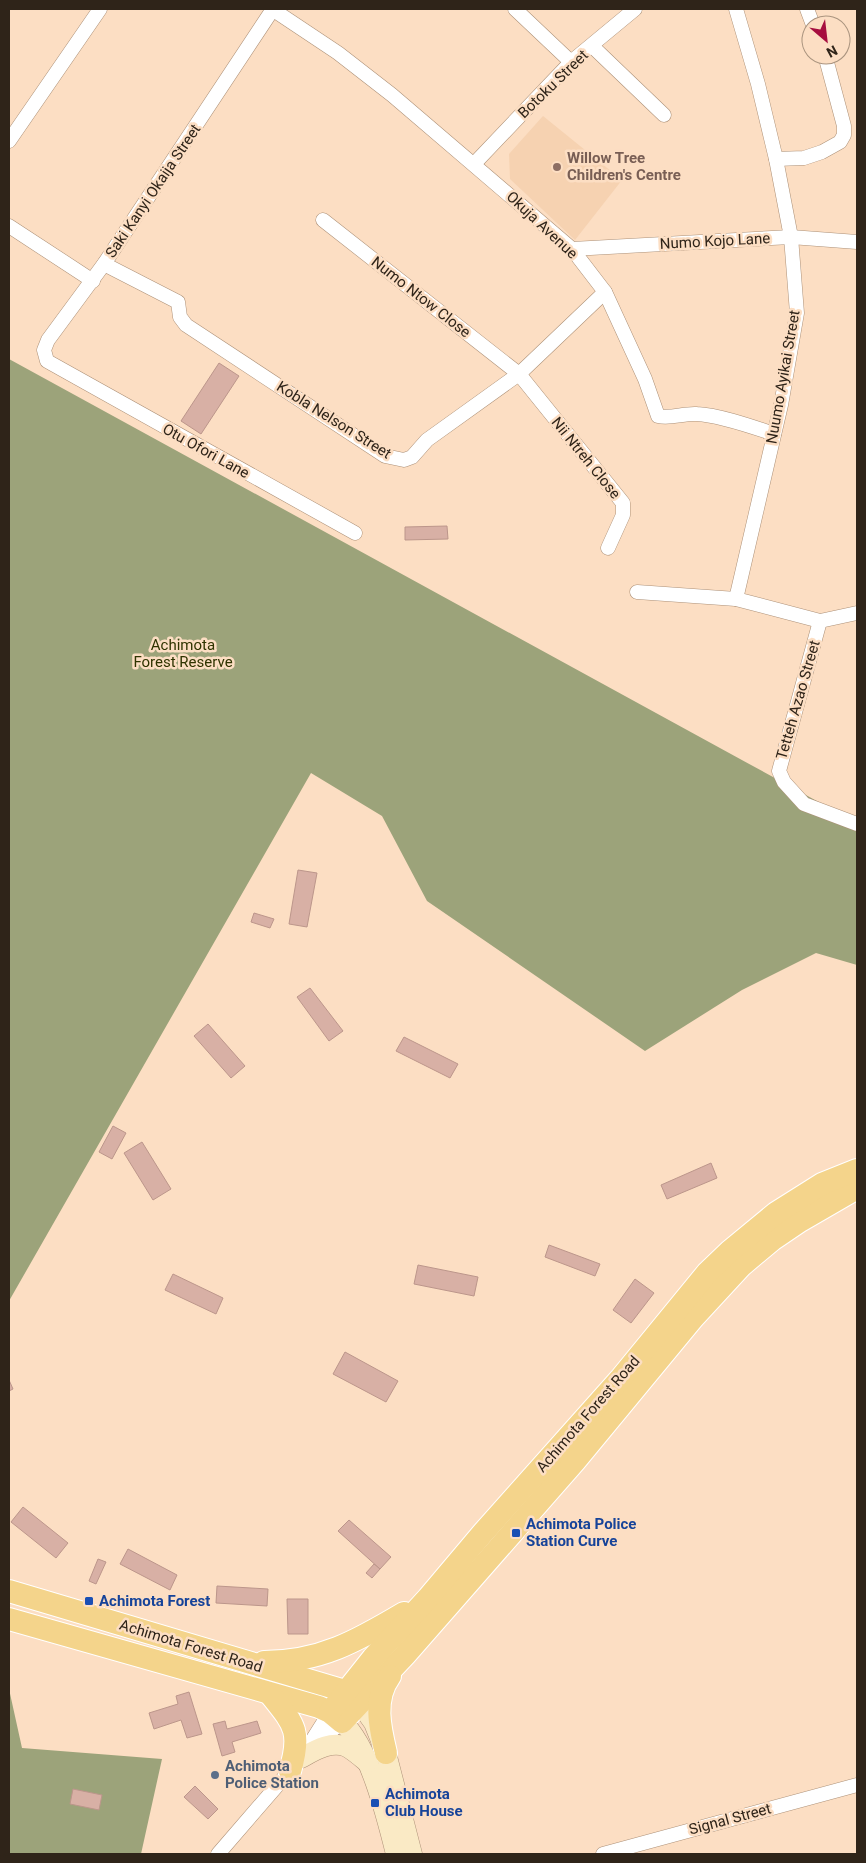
<svg xmlns="http://www.w3.org/2000/svg" width="866" height="1863" viewBox="0 0 866 1863" font-family="Roboto,sans-serif">
	<style>
		.built { fill: #f6d2b1 }
		.forest { fill: #9ca37a }
		.building { fill: #d8b0a5; stroke: #bc968b }
		.lines { fill: none; stroke-linecap: round; stroke-linejoin: round }
		.street-casing { stroke: #ad9178; stroke-width: 15 }
		.secondary-casing { stroke: #ad9178; stroke-width: 21 }
		.primary-casing { stroke: #fff; stroke-width: 24 }
		.street { stroke: #fff; stroke-width: 14 }
		.secondary { stroke: #faeac5; stroke-width: 20 }
		.primary { stroke: #f4d48b; stroke-width: 22 }
		.education-dot { fill: #8d6e63; stroke: #fcdec3; stroke-width: 2 }
		.transit-dot { fill: #1a4fb4; stroke: #fcdec3; stroke-width: 2 }
		.service-dot { fill: #5c6f8a; stroke: #fcdec3; stroke-width: 2 }
		.labels { text-anchor: middle; stroke-width: 5; stroke-linejoin: round; paint-order: stroke }
		.street-label { font-size: 15px; fill: #2f2419; stroke: #fcdec3 }
		.education-label { font-size: 15px; font-weight: bold; fill: #785e54; stroke: #fcdec3; text-anchor: start }
		.park-label { font-size: 15px; fill: #2f3400; stroke: #fcdec3 }
		.transit-label { font-size: 15px; font-weight: bold; fill: #164399; stroke: #fcdec3; text-anchor: start }
		.service-label { font-size: 15px; font-weight: bold; fill: #4e5e75; stroke: #fcdec3; text-anchor: start }
	</style>
	<rect width="100%" height="100%" fill="#fcdec3"/>
	<polygon class="built" points="543,116 622,180 575,240 510,179 509,154"/>
	<g class="forest">
		<polygon points="9,359 857,823 857,965 816,953 742,990 645,1051 427,901 382,816 311,773 9,1301"/>
		<polygon points="9,1689 22,1748 162,1759 141,1854 9,1854"/>
	</g>
	<g class="building">
		<polygon points="219,363 239,376 201,434 181,421"/>
		<polygon points="447,526 448,539 405,540 405,527"/>
		<polygon points="298,870 317,873 307,927 289,924"/>
		<polygon points="254,913 274,919 270,928 251,922"/>
		<polygon points="310,988 343,1031 329,1041 297,997"/>
		<polygon points="208,1024 245,1066 231,1078 194,1036"/>
		<polygon points="404,1037 458,1064 450,1078 396,1051"/>
		<polygon points="113,1126 126,1133 112,1159 99,1152"/>
		<polygon points="142,1142 171,1189 153,1200 124,1153"/>
		<polygon points="711,1163 717,1178 667,1199 661,1185"/>
		<polygon points="549,1245 600,1264 595,1276 545,1257"/>
		<polygon points="418,1265 478,1277 474,1296 414,1284"/>
		<polygon points="173,1274 223,1298 216,1314 165,1290"/>
		<polygon points="635,1279 654,1293 631,1323 613,1310"/>
		<polygon points="345,1352 398,1381 386,1402 333,1374"/>
		<polygon points="9,1380 13,1389 9,1391"/>
		<polygon points="23,1507 68,1543 56,1558 11,1522"/>
		<polygon points="349,1520 391,1557 380,1569 338,1531"/>
		<polygon points="128,1549 177,1575 170,1590 120,1564"/>
		<polygon points="98,1559 106,1562 96,1584 89,1581"/>
		<polygon points="374,1564 380,1569 372,1578 366,1573"/>
		<polygon points="217,1586 268,1589 267,1606 216,1603"/>
		<polygon points="287,1599 308,1599 308,1634 288,1634"/>
		<polygon points="189,1692 202,1734 187,1738 181,1720 154,1729 149,1713 178,1704 176,1696"/>
		<polygon points="225,1721 227,1729 257,1721 261,1733 232,1742 235,1752 222,1756 213,1724"/>
		<polygon points="195,1786 218,1809 208,1819 184,1797"/>
		<polygon points="73,1789 102,1795 99,1810 70,1804"/>
	</g>
	<g class="lines">
		<defs>
			<g id="street">
				<path d="M272,9L338,53L392,95L572,249L605,292L645,379L658,416C671,419 684,413 697,414C719,415 753,427 774,434"/>
				<polyline points="273,9 104,264 48,340 44,350 47,361 355,533"/>
				<polyline points="515,9 571,62"/>
				<polyline points="736,9 758,84 776,159 791,237 797,313 781,405 736,599"/>
				<polyline points="807,9 813,25"/>
				<polyline points="592,46 664,115"/>
				<polyline points="9,141 100,9"/>
				<polyline points="776,159 804,158 822,152 840,142 844,135 844,126 825,55"/>
				<polyline points="474,164 571,62 635,9"/>
				<polyline points="323,220 519,374 623,503 623,515 608,548"/>
				<polyline points="9,226 93,281"/>
				<polyline points="572,249 791,237 857,242"/>
				<polyline points="104,264 178,302 180,317 186,325 385,456 404,460 412,457 427,440 519,374 605,292"/>
				<polyline points="637,592 736,599 820,621 857,613"/>
				<polyline points="820,621 779,771 784,782 804,804 857,824"/>
				<polyline points="314,1746 342,1722"/>
				<polyline points="218,1854 301,1758 330,1712"/>
				<polyline points="603,1854 857,1785"/>
			</g>
			<g id="secondary">
				<polyline points="359,1702 374,1723 386,1753 412,1854"/>
				<path d="M342,1722C369,1745 387,1818 396,1854"/>
				<path d="M301,1758C314,1751 331,1740 347,1747C354,1751 361,1757 367,1762"/>
			</g>
			<g id="primary">
				<polyline points="9,1591 345,1691 356,1700"/>
				<polyline points="9,1619 319,1707 330,1712 342,1722 405,1655 575,1461 693,1318 741,1266 772,1240 800,1221 857,1188"/>
				<path d="M264,1662C320,1662 357,1641 404,1613"/>
				<path d="M270,1694C294,1724 302,1731 290,1771"/>
				<polyline points="330,1712 373,1658 428,1598 482,1534 621,1378 707,1273 730,1251 776,1213 822,1184 857,1170"/>
				<path d="M386,1753C380,1728 373,1699 390,1676"/>
			</g>
		</defs>
		<use href="#street" class="street-casing"/>
		<use href="#secondary" class="secondary-casing"/>
		<use href="#primary" class="primary-casing"/>
		<use href="#street" class="street"/>
		<use href="#secondary" class="secondary"/>
		<use href="#primary" class="primary"/>
	</g>
	<circle class="education-dot" cx="557" cy="167" r="5"/>
	<g class="transit-dot">
		<rect x="511" y="1528" width="10" height="10" rx="2.5"/>
		<rect x="84" y="1596" width="10" height="10" rx="2.5"/>
		<rect x="370" y="1798" width="10" height="10" rx="2.5"/>
	</g>
	<circle class="service-dot" cx="215" cy="1775" r="5"/>
	<g class="labels">
		<g class="street-label">
			<text transform="translate(553 84) rotate(-44)" y="5">Botoku Street</text>
			<text transform="translate(153 191) rotate(-56)" y="5">Saki Kanyi Okaija Street</text>
			<text transform="translate(542 225) rotate(43)" y="5">Okuja Avenue</text>
			<text transform="translate(715 241) rotate(-3)" y="5">Numo Kojo Lane</text>
			<text transform="translate(421 297) rotate(38)" y="5">Numo Ntow Close</text>
			<text transform="translate(783 377) rotate(-80)" y="5">Nuumo Ayikai Street</text>
			<text transform="translate(334 420) rotate(32)" y="5">Kobla Nelson Street</text>
			<text transform="translate(206 451) rotate(29)" y="5">Otu Ofori Lane</text>
			<text transform="translate(586 458) rotate(51)" y="5">Nii Ntreh Close</text>
			<text transform="translate(798 700) rotate(-74)" y="5">Tetteh Azao Street</text>
			<text transform="translate(588 1414) rotate(-49)" y="5">Achimota Forest Road</text>
			<text transform="translate(191 1646) rotate(17)" y="5">Achimota Forest Road</text>
			<text transform="translate(730 1819) rotate(-15)" y="5">Signal Street</text>
		</g>
		<g class="education-label">
			<text x="567" y="163">Willow Tree<tspan x="567" dy="17">Children's Centre</tspan></text>
		</g>
		<g class="park-label">
			<text x="183" y="650">Achimota<tspan x="183" dy="17">Forest Reserve</tspan></text>
		</g>
		<g class="transit-label">
			<text x="526" y="1529">Achimota Police<tspan x="526" dy="17">Station Curve</tspan></text>
			<text x="99" y="1606">Achimota Forest</text>
			<text x="385" y="1799">Achimota<tspan x="385" dy="17">Club House</tspan></text>
		</g>
		<g class="service-label">
			<text x="225" y="1771">Achimota<tspan x="225" dy="17">Police Station</tspan></text>
		</g>
	</g>
	<rect width="866" height="1863" fill="none" stroke="#2f2419" stroke-width="20"/>
	<g transform="translate(826 40) rotate(152)"><circle r="24" fill="#fcdec3" stroke="#aa947f"/>
	<path d="M0-4L9 19L0 12L-9 19Z" fill="#a60e3f"/>
	<text y="-8" font-size="14" font-weight="bold" text-anchor="middle" fill="#2f2419">N</text>
	</g>
</svg>
